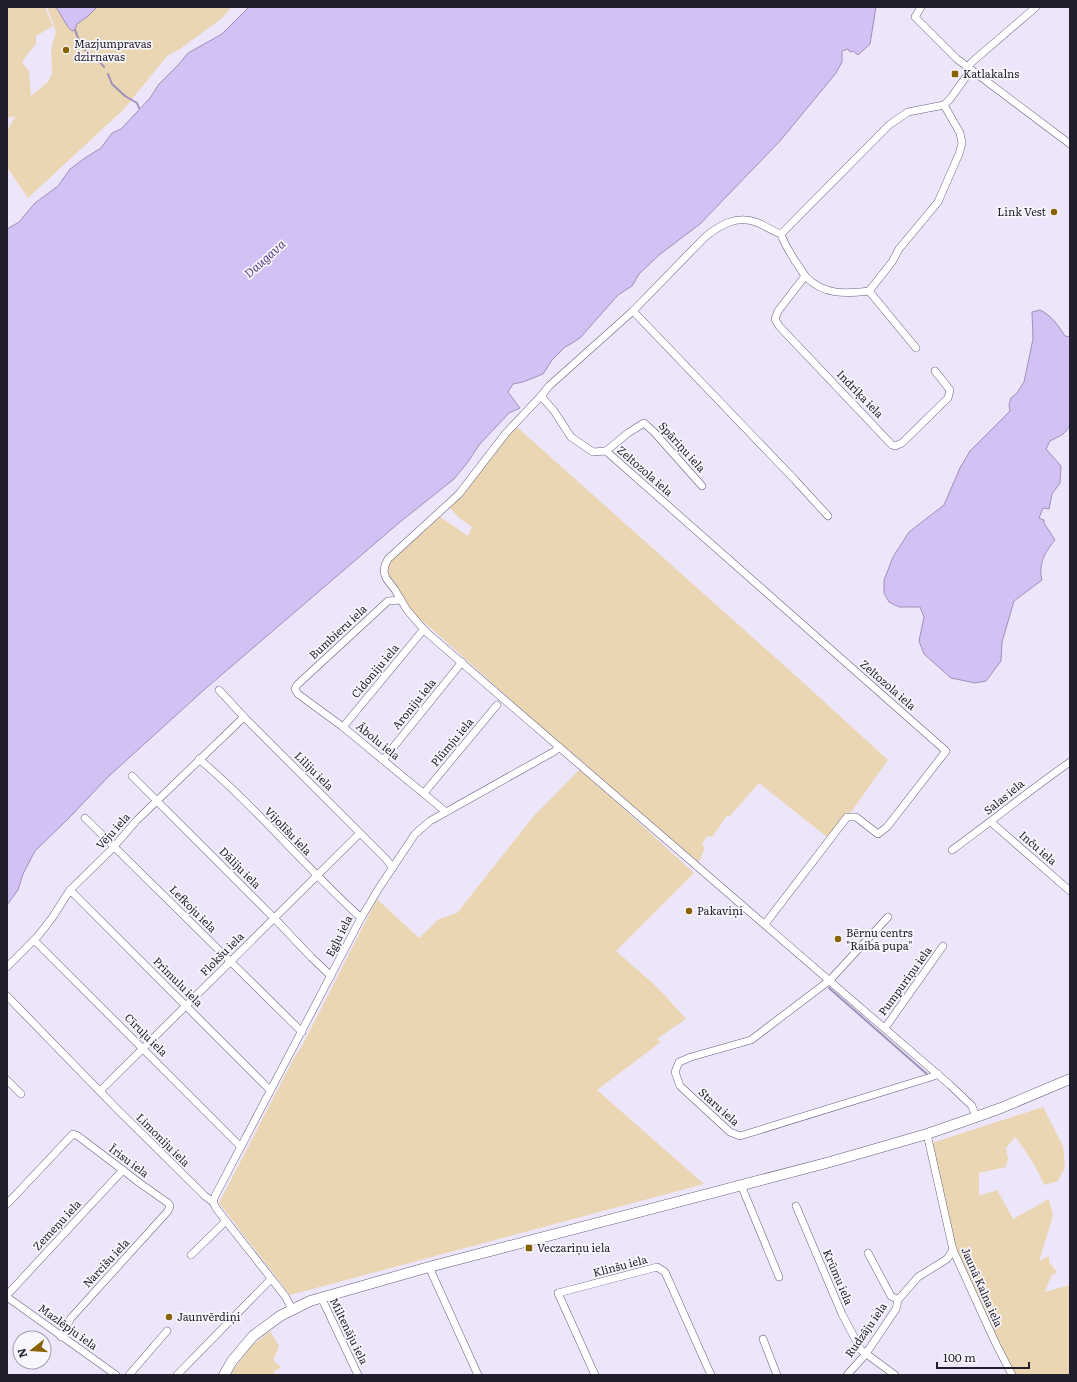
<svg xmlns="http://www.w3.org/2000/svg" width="1077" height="1382" viewBox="0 0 1077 1382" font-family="Literata,serif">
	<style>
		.green { fill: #ead6b2 }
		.water { fill: #d3c1f5; stroke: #9e90b8 }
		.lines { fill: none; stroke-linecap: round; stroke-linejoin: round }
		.stream { stroke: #9e90b8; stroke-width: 2 }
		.minor-casing { stroke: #685d7c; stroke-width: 8 }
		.secondary-casing { stroke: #685d7c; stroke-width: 11 }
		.minor { stroke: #fff; stroke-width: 7 }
		.secondary { stroke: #fff; stroke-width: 10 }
		.poi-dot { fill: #886200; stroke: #f8f6fd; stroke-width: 1.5 }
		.labels { text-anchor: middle; stroke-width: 3.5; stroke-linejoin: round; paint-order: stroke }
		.poi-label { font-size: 11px; fill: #221e2b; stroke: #f8f6fd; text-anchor: start }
		.street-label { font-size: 11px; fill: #221e2b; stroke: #f8f6fd }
		.water-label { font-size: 12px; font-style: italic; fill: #5a4181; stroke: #f8f6fd }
	</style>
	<rect width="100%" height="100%" fill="#ede6fb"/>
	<g class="green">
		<polygon points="7,7 45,7 53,26 36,36 36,44 23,60 23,64 29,71 31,96 48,82 52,73 51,50 56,31 47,7 232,7 221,19 180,49 168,55 124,109 28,198 7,167 7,132 15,116 7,118"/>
		<polygon points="514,427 518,428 796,676 888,760 851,812 844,818 827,837 759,783 729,817 727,815 713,836 706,837 702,844 705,847 699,862 697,862 521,709 432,629 414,614 389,577 388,566 392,558 439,516 468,536 472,527 459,518 449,507"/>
		<polygon points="581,768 588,776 694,873 616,951 658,988 686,1019 657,1039 661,1042 597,1090 704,1184 290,1295 219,1203 294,1058 302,1046 377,899 419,938 439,919 457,913 533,817"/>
		<path d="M1043,1107L1063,1146L1065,1167L1058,1181L1044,1185C1037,1167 1027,1153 1015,1137L1006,1148L1008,1159L1006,1167L979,1173V1196L997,1190L1013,1219L1049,1199L1053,1216L1039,1261L1049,1256V1262L1057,1272L1051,1276L1045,1292L1070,1285V1375H1015L1004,1354L964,1269L952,1234L932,1143Z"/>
		<polygon points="270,1331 279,1346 273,1360 281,1367 274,1372 274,1375 230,1375 249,1348"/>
	</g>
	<g class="water">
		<polygon points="56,7 97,7 88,16 77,24 75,30 72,31 68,27"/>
		<polygon points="249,7 876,7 870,44 858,55 853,51 850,52 848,49 842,51 842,62 836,73 780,141 700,224 659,255 639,274 632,286 618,295 580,338 564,348 552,360 543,374 523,382 513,384 508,392 520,408 509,413 495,428 479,445 468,462 454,479 400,522 205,689 109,776 68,819 35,851 23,874 18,890 7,905 7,229 19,222 35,203 58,186 70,169 85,158 101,148 112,133 121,129 150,98 159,84 179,64 188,53 222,34"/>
		<path d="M1040,310C1052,316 1058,325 1065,336L1070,337V424C1066,435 1059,436 1050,441L1046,449L1061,466L1060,483L1052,494L1049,509L1043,508L1039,518L1044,520V523L1055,540C1045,552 1038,564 1042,580L1014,601L1002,642L1001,661L986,681L975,683L951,678L924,654L919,641L924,617L920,607H899L889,602L884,593V580L893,557L909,532L944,505L960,468L970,451L1010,411L1009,405L1011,398L1017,393L1024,382L1033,339L1032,312Z"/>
	</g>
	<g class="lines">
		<g class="stream">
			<path d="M75,30C78,37 80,46 86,51C93,58 98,58 104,67"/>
			<polyline points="108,74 112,84 125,96 137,103 139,108"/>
			<polyline points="829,988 928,1075"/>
		</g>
		<defs>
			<g id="minor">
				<polyline points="921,7 915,17 957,59 1070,144"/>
				<polyline points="968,67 972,62 1036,7"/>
				<path d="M781,234C772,231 764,225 756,222C736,215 720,225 705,237L633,311L549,386L541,396L506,433L459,494L388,559L385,565L384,572L386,578L395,590L407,610L425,631L950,1085L972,1106L976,1117"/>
				<polyline points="781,234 889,125 908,112 944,105 950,99 971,70"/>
				<path d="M781,234C784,244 790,252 795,261C799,266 802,272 806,277C824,295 845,294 869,291"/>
				<polyline points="805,276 778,311 775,319 779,326 892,445 895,446 902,443 948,398 950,390 935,371"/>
				<polyline points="869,291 892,262 899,249 938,202 959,154 962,143 960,133 944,105"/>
				<polyline points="869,291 916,348"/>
				<polyline points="633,311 795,480 828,516"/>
				<polyline points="541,396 554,411 571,437 593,452 606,451"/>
				<polyline points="606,451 946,751 887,827 878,834 856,817 847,817 765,924"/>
				<polyline points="606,451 628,433 644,423 654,432 702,486"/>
				<polyline points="401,600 388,601 297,685 295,689 298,694 343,727 446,812"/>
				<polyline points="219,690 244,717 386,859 393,868"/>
				<polyline points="343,727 424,629"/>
				<path d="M199,759C257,808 305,867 361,918"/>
				<polyline points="383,760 462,662"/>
				<polyline points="132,776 274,918 311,957 331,976"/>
				<polyline points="424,793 497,705"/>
				<polyline points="85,818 302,1032"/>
				<polyline points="991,822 1070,891"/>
				<path d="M952,850C992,821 1030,790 1070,762"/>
				<polyline points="70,890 270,1090"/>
				<polyline points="888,917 830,980 751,1040 691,1057 679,1062 675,1072 680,1086 730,1132 740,1136 931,1077 938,1074"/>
				<polyline points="34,940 241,1147"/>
				<polyline points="7,967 38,936 52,918 70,890 111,850 137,820 244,717"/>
				<polyline points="7,996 117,1109 205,1196 213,1202 216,1208 226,1221 285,1296 292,1309"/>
				<polyline points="885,1028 943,946"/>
				<polyline points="7,1080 21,1094"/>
				<polyline points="100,1091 360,833"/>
				<polyline points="927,1134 953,1250 996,1344 1012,1375"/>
				<polyline points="741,1185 779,1277"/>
				<polyline points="213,1202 215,1196 361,918 379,888 415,834 430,821 555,751 559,747"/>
				<polyline points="7,1204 73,1134 78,1136 141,1184 168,1203 170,1206 168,1211 71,1318 61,1337"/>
				<polyline points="796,1206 842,1314 861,1350 895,1375"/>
				<polyline points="868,1253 891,1296 898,1300"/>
				<polyline points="191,1255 226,1221"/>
				<polyline points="429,1267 478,1375"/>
				<polyline points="7,1295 123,1170"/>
				<polyline points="7,1297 116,1375"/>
				<polyline points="321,1297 358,1375"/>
				<polyline points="763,1339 777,1375"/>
				<polyline points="129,1375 167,1331"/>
				<polyline points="177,1375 271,1279"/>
				<polyline points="595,1375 558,1293 657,1267 665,1272 711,1375"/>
				<polyline points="847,1375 865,1355 896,1309 898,1300 918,1277 947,1259 953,1250"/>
			</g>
			<polyline id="secondary" points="224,1375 232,1361 253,1336 280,1316 310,1301 429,1267 830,1162 927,1134 976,1117 1001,1108 1070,1079"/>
		</defs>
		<use href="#minor" class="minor-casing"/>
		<use href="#secondary" class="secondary-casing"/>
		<use href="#minor" class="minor"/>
		<use href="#secondary" class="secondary"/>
	</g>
	<g class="poi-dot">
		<circle cx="66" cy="50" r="4"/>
		<rect x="951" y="70" width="8" height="8" rx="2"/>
		<circle cx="1054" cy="212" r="4"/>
		<circle cx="689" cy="911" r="4"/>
		<circle cx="838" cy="939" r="4"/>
		<rect x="525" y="1244" width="8" height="8" rx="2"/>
		<circle cx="169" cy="1317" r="4"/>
	</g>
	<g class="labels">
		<g class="poi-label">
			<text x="74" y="48">Mazjumpravas<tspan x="74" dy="13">dzirnavas</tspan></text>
			<text x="963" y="78">Katlakalns</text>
			<text x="1046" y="216" text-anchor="end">Link Vest</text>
			<text x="697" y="915">Pakaviņi</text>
			<text x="846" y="937">Bērnu centrs<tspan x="846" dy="13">"Raibā pupa"</tspan></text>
			<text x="537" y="1252">Veczariņu iela</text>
			<text x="177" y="1321">Jaunvērdiņi</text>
		</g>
		<g class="street-label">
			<text transform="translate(860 394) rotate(46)" y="4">Indriķa iela</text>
			<text transform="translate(682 447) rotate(48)" y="4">Spāriņu iela</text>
			<text transform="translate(645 471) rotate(41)" y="4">Zeltozola iela</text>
			<text transform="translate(338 632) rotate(-43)" y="4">Bumbieru iela</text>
			<text transform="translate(375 671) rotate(-50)" y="4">Cidoniju iela</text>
			<text transform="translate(888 685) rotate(41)" y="4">Zeltozola iela</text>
			<text transform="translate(414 704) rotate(-51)" y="4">Aroniju iela</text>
			<text transform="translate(378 741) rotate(39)" y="4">Ābolu iela</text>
			<text transform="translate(452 742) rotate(-50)" y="4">Plūmju iela</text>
			<text transform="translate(314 771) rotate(45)" y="4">Liliju iela</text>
			<text transform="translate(1004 797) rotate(-39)" y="4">Salas iela</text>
			<text transform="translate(113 831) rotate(-48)" y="4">Vēju iela</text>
			<text transform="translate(288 831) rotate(46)" y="4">Vijolīšu iela</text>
			<text transform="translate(1038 848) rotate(41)" y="4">Inču iela</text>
			<text transform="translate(240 868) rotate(45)" y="4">Dāliju iela</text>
			<text transform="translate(193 909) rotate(45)" y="4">Lefkoju iela</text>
			<text transform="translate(339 936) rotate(-63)" y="4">Egļu iela</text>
			<text transform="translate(222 954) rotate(-45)" y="4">Flokšu iela</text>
			<text transform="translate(905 981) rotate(-54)" y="4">Pumpuriņu iela</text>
			<text transform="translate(178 982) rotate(45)" y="4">Prīmulu iela</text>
			<text transform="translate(146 1035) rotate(45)" y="4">Cīruļu iela</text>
			<text transform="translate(719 1107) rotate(42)" y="4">Staru iela</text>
			<text transform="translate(163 1140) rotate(45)" y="4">Limoniju iela</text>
			<text transform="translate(129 1161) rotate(37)" y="4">Īrisu iela</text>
			<text transform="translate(57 1225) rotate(-47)" y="4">Zemeņu iela</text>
			<text transform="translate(106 1263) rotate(-47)" y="4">Narcišu iela</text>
			<text transform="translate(620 1266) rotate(-15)" y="4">Klinšu iela</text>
			<text transform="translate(838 1277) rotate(67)" y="4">Krūmu iela</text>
			<text transform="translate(982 1287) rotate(66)" y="4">Jaunā Kalna iela</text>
			<text transform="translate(68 1327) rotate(36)" y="4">Mazlēpju iela</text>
			<text transform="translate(866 1330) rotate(-55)" y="4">Rudzāju iela</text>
			<text transform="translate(349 1331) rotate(64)" y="4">Miltenāju iela</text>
		</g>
		<g class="water-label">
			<text transform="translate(265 259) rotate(-42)" y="4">Daugava</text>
		</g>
	</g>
	<rect width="1077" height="1382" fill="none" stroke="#221e2b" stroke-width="16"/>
	<g transform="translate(32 1350) rotate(253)"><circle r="19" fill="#f8f6fd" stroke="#a2a0a9"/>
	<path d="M0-3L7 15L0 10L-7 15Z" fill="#886200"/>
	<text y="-6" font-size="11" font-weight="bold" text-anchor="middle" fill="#221e2b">N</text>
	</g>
	<path d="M937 1362v6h92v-6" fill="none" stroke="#221e2b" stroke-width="2"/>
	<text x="943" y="1362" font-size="12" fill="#221e2b" stroke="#f8f6fd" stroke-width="3" paint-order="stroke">100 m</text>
</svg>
